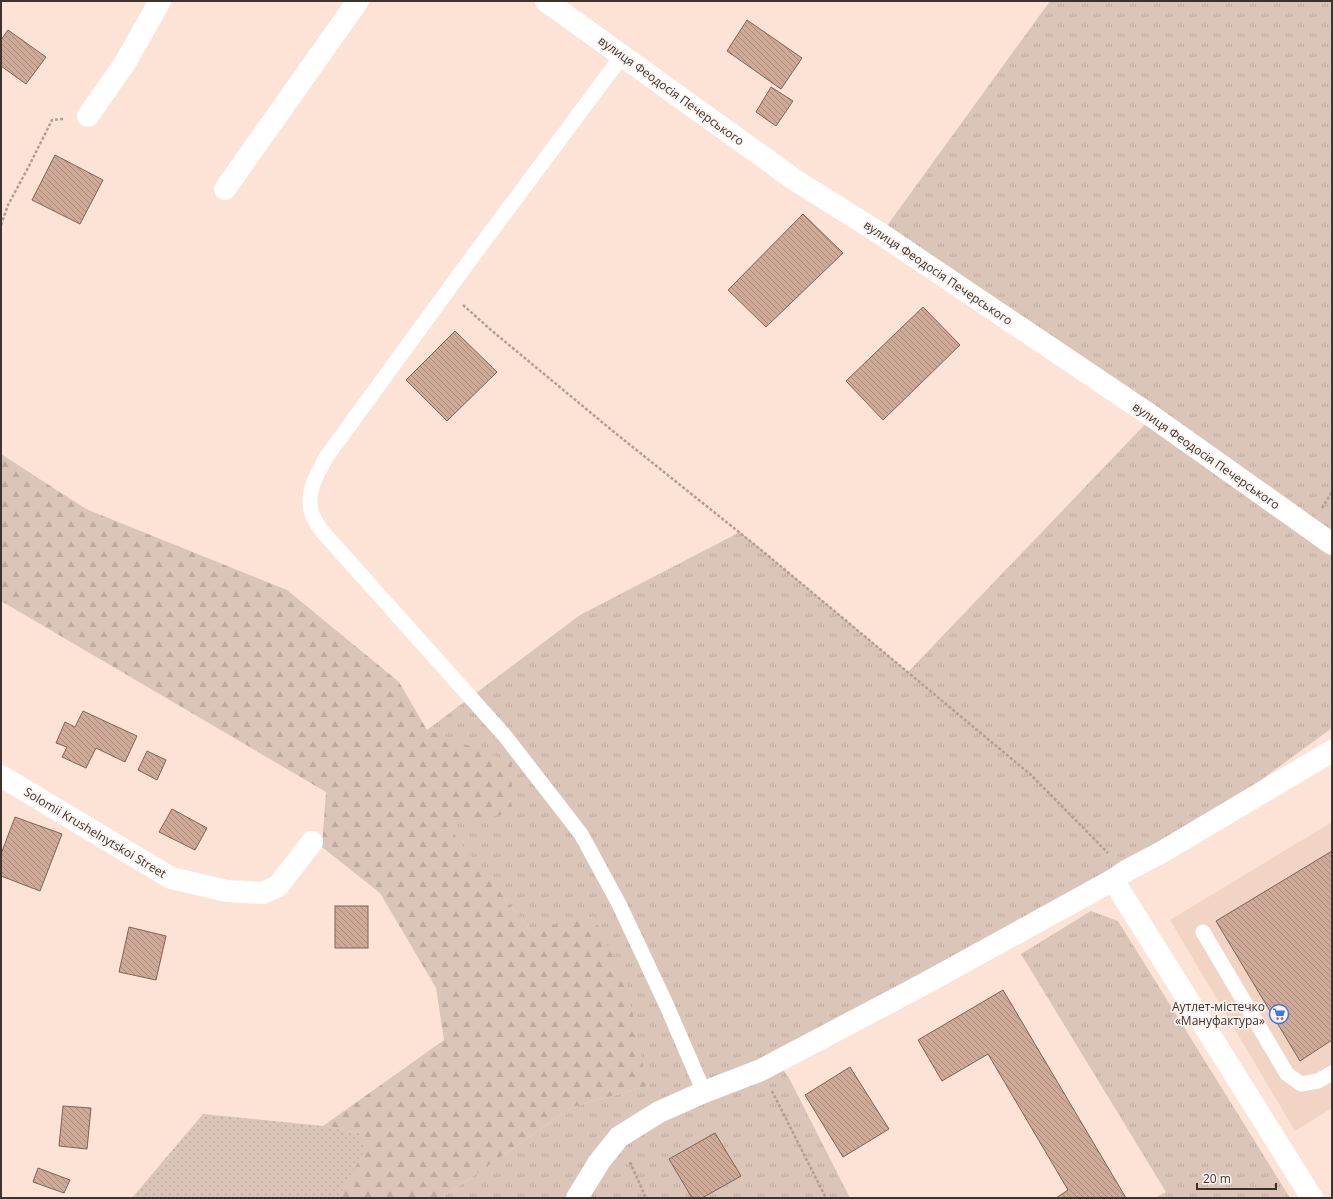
<svg xmlns="http://www.w3.org/2000/svg" width="1333" height="1199" viewBox="0 0 1333 1199" font-family="'Open Sans',sans-serif">
	<style>
		.built { fill: #f2d4c5 }
		.grass { fill: url(#grass-tufts) }
		.forest { fill: url(#forest-firs) }
		.garden { fill: url(#garden-dots) }
		.building { fill: url(#building-back-hatch); stroke: #7f6457 }
		.lines { fill: none; stroke-linecap: round; stroke-linejoin: round }
		.path { stroke: #b29f94; stroke-width: 2.5; stroke-dasharray: 3 2; stroke-linecap: butt }
		.service { stroke: #fff; stroke-width: 15 }
		.minor { stroke: #fff; stroke-width: 22 }
		.tertiary { stroke: #fff; stroke-width: 22 }
		.labels { text-anchor: middle; stroke-width: 3.5; stroke-linejoin: round; paint-order: stroke }
		.street-label { font-size: 12px; fill: #3e322c; stroke: #fbf4f1 }
		.poi-label { font-size: 12px; fill: #3e322c; stroke: #fbf4f1; text-anchor: end }
	</style>
	<defs>
		<pattern id="grass-tufts" width="24" height="20" patternUnits="userSpaceOnUse"><rect width="24" height="20" fill="#dbc4b8"/><path d="M3 7l-1-3M5 7V3M7 7l1-3M15 17l-1-3M17 17v-4M19 17l1-3" fill="none" stroke="#bda99e"/></pattern>
		<pattern id="forest-firs" width="22" height="20" patternUnits="userSpaceOnUse"><rect width="22" height="20" fill="#dbc4b8"/><path d="M5 1l3.5 6h-7zM16 11l3.5 6h-7z" fill="#bda99e"/></pattern>
		<pattern id="garden-dots" width="8" height="8" patternUnits="userSpaceOnUse"><rect width="8" height="8" fill="#dbc4b8"/><path d="M2 2h.1M6 6h.1" fill="none" stroke="#bda99e" stroke-width="1.8" stroke-linecap="round"/></pattern>
		<pattern id="building-back-hatch" width="6" height="6" patternUnits="userSpaceOnUse"><rect width="6" height="6" fill="#cfaa98"/><path d="M-1 5l2 2M0 0l6 6M5-1l2 2" fill="none" stroke="#a98b7c"/></pattern>
	</defs>
	<rect width="100%" height="100%" fill="#fce3d6"/>
	<polygon class="built" points="1332,822 1332,1108 1295,1131 1170,920"/>
	<g class="grass">
		<polygon points="1050,1 1332,1 1332,728 1162,852 777,1061 789,1078 850,1198 441,1198 573,1107 647,1086 530,930 445,824 427,730 580,615 740,532 908,672 1152,417 881,234"/>
		<polygon points="1091,911 1118,921 1290,1198 1155,1198 1166,1192 1021,954"/>
	</g>
	<polygon class="forest" points="1,454 86,509 287,590 399,682 427,730 512,762 511,813 446,824 530,930 593,916 627,985 647,1086 573,1107 441,1198 338,1198 359,1133 323,1126 444,1040 436,988 380,893 322,847 326,792 1,601"/>
	<polygon class="garden" points="203,1114 323,1126 359,1133 365,1150 338,1198 132,1198"/>
	<g class="building">
		<polygon points="747,20 802,58 781,89 727,51"/>
		<polygon points="8,30 46,57 26,84 1,66 1,40"/>
		<polygon points="771,87 793,101 776,126 756,112"/>
		<polygon points="55,155 103,180 80,224 32,200"/>
		<polygon points="803,214 843,253 766,327 728,290"/>
		<polygon points="923,307 960,345 883,420 846,381"/>
		<polygon points="455,331 497,372 447,421 406,380"/>
		<polygon points="83,711 137,736 125,762 96,748 86,768 62,757 67,747 56,743 65,722 75,727"/>
		<polygon points="147,751 166,760 157,780 138,770"/>
		<polygon points="172,809 207,828 195,850 159,832"/>
		<polygon points="15,817 62,834 40,891 1,876 1,854"/>
		<polygon points="1332,851 1332,1040 1300,1061 1216,921"/>
		<rect x="335" y="906" width="33" height="42"/>
		<polygon points="129,927 166,936 156,980 119,972"/>
		<polygon points="1003,990 1126,1198 1056,1198 1068,1190 988,1054 942,1081 918,1040"/>
		<polygon points="850,1067 889,1129 843,1157 805,1095"/>
		<polygon points="63,1106 91,1108 87,1149 59,1146"/>
		<polygon points="715,1133 741,1176 702,1198 692,1198 669,1159"/>
		<polygon points="38,1168 70,1180 64,1193 33,1182"/>
	</g>
	<g class="lines">
		<g class="path">
			<polyline points="1,225 8,205 29,166 52,120 64,119"/>
			<polyline points="463,305 491,330 614,432 760,549 1031,775 1108,853"/>
			<polyline points="1322,508 1332,492"/>
			<polyline points="772,1091 826,1198"/>
			<polyline points="630,1162 646,1198"/>
		</g>
		<g class="service">
			<path d="M622,56L470,260L327,456C317,474 305,492 312,514C314,520 318,525 321,530L505,736L581,834L619,904L666,1004L704,1092"/>
			<polyline points="1203,932 1287,1074 1301,1084 1318,1081 1332,1073"/>
		</g>
		<g class="minor">
			<polyline points="88,116 125,63 160,1"/>
			<polyline points="225,189 358,1"/>
			<polyline points="1,776 171,878 227,891 263,893 278,886 312,842"/>
			<polyline points="1113,880 1312,1198"/>
			<polyline points="577,1198 599,1162 619,1137 659,1112 704,1092 761,1070 924,984 1113,880 1126,871 1162,852 1332,751"/>
		</g>
		<polyline class="tertiary" points="546,1 795,180 881,234 1153,417 1332,544"/>
	</g>
	<defs>
		<symbol id="supermarket-ring" viewBox="-11 -11 22 22"><circle r="9.5" fill="#fbf4f1" stroke="#4672e4" stroke-width="1.5"/><path d="M-6-5.5h2.5l.6 2H6L4.5 2H-2.5L-4.4-4H-6ZM-1.5 3.2a1.3 1.3 0 1 0 .1 0ZM3 3.2a1.3 1.3 0 1 0 .1 0Z" fill="#4672e4"/></symbol>
	</defs>
	<g fill-rule="evenodd">
		<use href="#supermarket-ring" x="1268" y="1003" width="22" height="22"/>
	</g>
	<g class="labels">
		<g class="street-label">
			<text transform="translate(671 91) rotate(36)" y="4">вулиця Феодосія Печерського</text>
			<text transform="translate(938 273) rotate(34)" y="4">вулиця Феодосія Печерського</text>
			<text transform="translate(1206 456) rotate(35)" y="4">вулиця Феодосія Печерського</text>
			<text transform="translate(95 833) rotate(31)" y="4">Solomii Krushelnytskoi Street</text>
		</g>
		<g class="poi-label">
			<text x="1265" y="1011">Аутлет-містечко<tspan x="1265" dy="14">«Мануфактура»</tspan></text>
		</g>
	</g>
	<rect width="1333" height="1199" fill="none" stroke="#3e322c" stroke-width="4"/>
	<path d="M1197 1183v6h79v-6" fill="none" stroke="#3e322c" stroke-width="2"/>
	<text x="1203" y="1183" font-size="12" fill="#3e322c" stroke="#fbf4f1" stroke-width="3" paint-order="stroke">20 m</text>
</svg>
